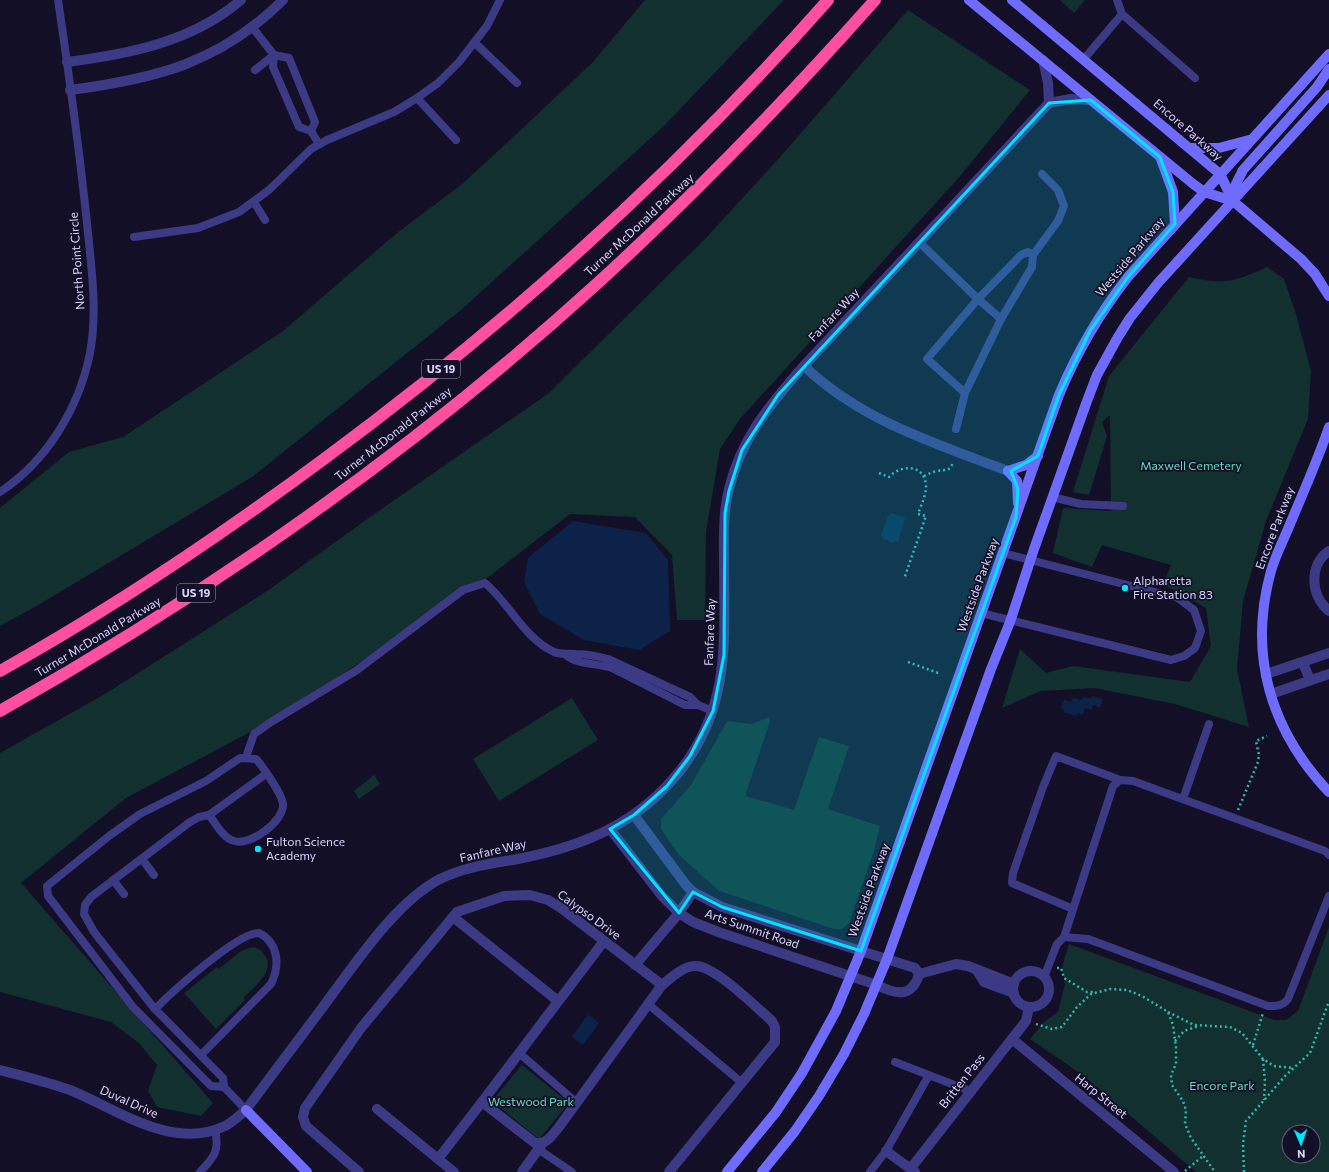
<svg xmlns="http://www.w3.org/2000/svg" width="1329" height="1172" viewBox="0 0 1329 1172" font-family="Commissioner,sans-serif">
	<style>
		.green { fill: #12302f; fill-rule: evenodd }
		.water { fill: #0c2248 }
		.lines { fill: none; stroke-linecap: round; stroke-linejoin: round }
		.path { stroke: #2fb8b0; stroke-width: 2.5; stroke-dasharray: 2 3; stroke-linecap: butt }
		.lane { stroke: #3d3a85; stroke-width: 8 }
		.street { stroke: #3d3a85; stroke-width: 10 }
		.secondary { stroke: #6f6bff; stroke-width: 10 }
		.highway { stroke: #ff4fa3; stroke-width: 12 }
		.marked { fill: #00e5ff; fill-opacity: 0.2; stroke: #00e5ff; stroke-width: 3; stroke-linejoin: round }
		.poi-dot { fill: #00e5ff; stroke: #130f26; stroke-width: 1.5 }
		.labels { text-anchor: middle; stroke-width: 3.5; stroke-linejoin: round; paint-order: stroke }
		.shield { fill: #130f26; stroke: #9e99be; stroke-width: 1 }
		.shield-label { font-size: 11px; font-weight: bold; fill: #d9d4ff }
		.street-label { font-size: 12px; fill: #d9d4ff; stroke: #130f26 }
		.park-label { font-size: 12px; fill: #5fe0c0; stroke: #130f26 }
		.poi-label { font-size: 12px; fill: #d9d4ff; stroke: #130f26; text-anchor: start }
	</style>
	<rect width="100%" height="100%" fill="#130f26"/>
	<g class="green">
		<polygon points="645,0 784,0 664,126 461,310 252,477 40,604 0,626 0,508 69,452 123,437 283,331 397,233 461,185 510,140 593,62"/>
		<polygon points="1060,0 1085,0 1074,13"/>
		<polygon points="908,10 1030,90 962,174 740,419 720,449 706,532 705,620 677,620 672,555 635,517 570,514 482,582 269,722 126,798 21,883 213,1103 201,1116 157,1107 148,1091 157,1065 139,1043 111,1022 0,992 0,753 105,694 270,589 373,515 549,393 706,238 781,156"/>
		<path d="M1267,267L1284,279L1296,314L1311,371L1308,419L1266,521L1243,601L1237,669L1249,727L1175,704L1094,688L1041,691L1002,708L1020,649L1046,673L1073,666L1190,682L1211,646L1206,608L1163,584L1171,565L1102,545L1092,567L1053,553L1063,508L1111,511L1110,415L1102,422L1107,436L1089,495L1073,492L1109,376L1189,277C1225,285 1234,282 1267,267Z"/>
		<polygon points="572,698 598,740 499,801 473,759"/>
		<polygon points="769,717 770,721 745,796 794,810 819,737 849,746 828,809 880,826 874,851 849,923 842,929 834,929 719,891 679,855 661,829 661,819 691,785 727,721 752,724"/>
		<polygon points="374,775 380,784 359,799 354,791"/>
		<path d="M1329,927V1172H1196L1084,1076L1030,1039L1044,1022L1058,1012L1065,984L1062,967L1069,944L1274,1020H1286L1298,1011ZM1289,1132H1313V1156H1289Z"/>
		<path d="M253,947C259,948 262,951 265,956C276,971 253,988 243,998L245,1000L216,1029L184,993L217,967L219,969L241,951Z"/>
		<polygon points="522,1065 569,1103 539,1139 492,1101"/>
	</g>
	<g class="water">
		<polygon points="891,513 904,517 905,519 898,542 895,541 894,543 883,539 883,537 881,536 888,515 890,516"/>
		<polygon points="573,521 646,533 668,560 670,631 639,650 584,640 540,614 524,582 528,558"/>
		<polygon points="1092,696 1103,699 1100,708 1093,705 1092,710 1085,708 1083,715 1077,713 1076,716 1063,712 1064,709 1061,708 1064,700 1071,702 1073,698 1081,700 1083,697 1091,699"/>
		<polygon points="588,1014 599,1023 583,1045 572,1037"/>
	</g>
	<g class="lines">
		<g class="path">
			<path d="M879,473L889,477C901,464 925,464 926,486C926,496 921,505 918,514L926,516L904,579"/>
			<path d="M924,476C928,474 932,472 937,471C946,469 950,472 953,462"/>
			<polyline points="908,662 941,674"/>
			<polyline points="1238,810 1258,762 1259,755 1256,741 1267,736"/>
			<polyline points="1057,968 1061,968 1064,978 1087,992 1093,992"/>
			<polyline points="1168,1012 1194,1025 1230,1027 1242,1033 1263,1059 1274,1066 1294,1068"/>
			<polyline points="1036,1024 1052,1029 1062,1027 1077,1007 1091,994 1110,989 1127,990 1142,996 1168,1012 1173,1025 1176,1048 1176,1064 1171,1075 1172,1085 1183,1101 1186,1110 1185,1124 1191,1138 1215,1172"/>
			<polyline points="1175,1041 1184,1031 1199,1026"/>
			<polyline points="1253,1045 1263,1013"/>
			<polyline points="1263,1059 1265,1082 1264,1100"/>
			<polyline points="1185,1171 1203,1156"/>
			<polyline points="1244,1172 1243,1144 1246,1121 1286,1075 1310,1053 1329,1001"/>
		</g>
		<g class="lane">
			<polyline points="1117,0 1122,14 1195,78"/>
			<polyline points="252,27 274,55 289,58 315,122 311,131 319,144"/>
			<polyline points="475,43 517,83"/>
			<polyline points="274,55 273,67 299,127 311,131"/>
			<polyline points="1084,59 1122,14"/>
			<polyline points="255,70 274,55"/>
			<polyline points="417,98 456,140"/>
			<polyline points="254,202 265,220"/>
			<polyline points="134,237 198,228 239,212 269,190 311,149 327,140 394,112 417,98 438,83 459,62 487,26 500,0"/>
			<polyline points="919,242 978,299 1001,319"/>
			<polyline points="965,393 1001,319 1032,267 1033,255 1058,221 1064,206 1058,190 1042,174"/>
			<polyline points="956,429 965,393 927,359 978,299 1021,255 1028,252 1033,255"/>
			<path d="M0,492C47,461 79,408 90,353C98,310 91,265 87,223C79,148 69,74 58,0"/>
			<polyline points="1052,497 1081,504 1123,506"/>
			<polyline points="981,613 1171,660 1184,656 1195,648 1201,631 1194,610 1178,598 1003,553"/>
			<path d="M566,655C577,665 597,663 612,668L685,705H698"/>
			<path d="M246,757L254,734L271,722L357,670L463,590L485,583C509,603 524,638 554,652C561,655 567,653 575,654C586,654 597,656 608,659L690,697L698,705L713,711"/>
			<polyline points="1183,799 1209,724"/>
			<path d="M209,815C216,824 223,838 234,841C251,846 284,821 283,804C282,794 263,767 256,759L240,758L206,781L140,814L109,836L47,886L48,896L133,1007L211,1086L224,1087"/>
			<polyline points="142,859 154,875"/>
			<polyline points="113,880 124,894"/>
			<polyline points="1073,909 1012,883 1013,873 1043,787 1056,756 1120,780"/>
			<path d="M1064,937L1088,939L1268,1006C1277,1006 1283,1006 1288,999L1329,896"/>
			<polyline points="1044,977 1057,944 1064,937 1113,786 1120,780 1133,781 1325,851 1329,855"/>
			<polyline points="648,1004 741,1082"/>
			<path d="M155,1009C172,992 238,932 259,933C279,943 280,966 271,984L201,1055"/>
			<polyline points="519,1053 577,1103"/>
			<polyline points="895,1062 970,1091"/>
			<polyline points="246,1110 224,1087 223,1078 154,1008 94,932 84,914 85,905 91,897 190,822 199,817 209,815 266,774"/>
			<polyline points="538,1149 572,1172"/>
			<path d="M200,1172C214,1157 220,1151 215,1130"/>
			<polyline points="870,1172 886,1151 929,1075"/>
		</g>
		<g class="street">
			<polyline points="1043,60 1048,83 1049,103"/>
			<path d="M67,62C129,54 192,42 241,0"/>
			<path d="M70,90C155,79 220,63 283,0"/>
			<path d="M804,366C860,420 936,444 1008,471"/>
			<path d="M1329,551C1308,565 1311,597 1329,611"/>
			<polyline points="1303,663 1310,680"/>
			<polyline points="1266,674 1329,653"/>
			<polyline points="1271,694 1329,674"/>
			<path d="M610,829L662,896L679,913L693,922L721,933L877,985C895,994 912,999 919,974L915,968L722,907L693,892L686,885L634,815"/>
			<polyline points="453,917 558,1001"/>
			<path d="M604,941L482,1102L535,1143C547,1145 552,1135 559,1127L662,985C672,977 683,966 696,966C715,966 757,1008 772,1021L775,1027V1042L669,1172"/>
			<polyline points="635,965 679,913 693,892"/>
			<polyline points="976,969 984,982 1014,993"/>
			<circle cx="1031" cy="989" r="18"/>
			<polyline points="919,974 956,964 968,966 1014,984"/>
			<polyline points="1012,1039 1174,1172"/>
			<path d="M0,1070C23,1076 47,1082 70,1090C117,1109 172,1151 225,1126C232,1123 240,1115 246,1110C273,1073 301,1037 328,1000C357,961 397,901 440,879C466,866 496,863 523,858C586,845 638,823 679,772C732,706 724,638 724,559C724,536 723,512 729,489C741,439 768,407 801,369L1049,103L1071,99L1091,100"/>
			<polyline points="377,1109 454,1172"/>
			<polyline points="886,1151 915,1172"/>
			<polyline points="438,1159 482,1102"/>
			<polyline points="911,1168 1026,1021 1029,1007"/>
			<polyline points="359,1172 306,1126 303,1117 305,1108 361,1028 457,912 504,896 530,895 548,900 561,908 662,985"/>
			<polyline points="522,1172 542,1144"/>
		</g>
		<g class="secondary">
			<polyline points="969,0 1192,183 1204,192 1233,201"/>
			<polyline points="1012,0 1220,174 1233,201 1301,259 1315,274 1329,296"/>
			<polyline points="1190,148 1219,148 1249,140"/>
			<polyline points="1161,159 1173,192 1175,224"/>
			<polyline points="1233,201 1235,186 1243,170 1317,87 1329,69"/>
			<path d="M1329,427C1317,462 1302,495 1288,529C1282,543 1275,557 1271,571C1248,654 1270,730 1329,792"/>
			<polyline points="1008,471 1017,481 1018,503"/>
			<polyline points="1008,471 1026,465 1038,456"/>
			<polyline points="246,1110 307,1172"/>
			<path d="M727,1172L776,1112L802,1073L836,1011L861,951L1059,395C1077,352 1099,314 1128,277L1329,54"/>
			<polyline points="762,1172 795,1131 819,1096 844,1054 864,1014 887,959 991,669 1010,622 1034,549 1087,401 1097,375 1118,337 1130,318 1158,283 1329,95"/>
		</g>
		<g class="highway">
			<path d="M0,671C113,608 220,536 324,459C507,324 677,171 828,0"/>
			<path d="M0,711C215,590 418,447 600,281C697,192 788,98 875,0"/>
		</g>
	</g>
	<path class="marked" d="M1091,100L1160,157L1173,192L1175,224L1128,277L1090,331L1059,395L1038,456L1011,471L1018,489L1016,517L861,951L722,907L693,892L679,913L610,829L634,815L667,786L690,756L713,711L724,655L725,513L729,491L742,450L778,395L1049,103Z"/>
	<g class="poi-dot">
		<circle cx="1125" cy="588" r="4"/>
		<circle cx="258" cy="849" r="4"/>
	</g>
	<g class="labels">
		<g class="shield">
			<rect x="422" y="360" width="38" height="18" rx="3"/>
			<rect x="177" y="584" width="38" height="18" rx="3"/>
		</g>
		<g class="shield-label">
			<text x="441" y="373">US 19</text>
			<text x="196" y="597">US 19</text>
		</g>
		<g class="street-label">
			<text transform="translate(1188 130) rotate(41)" y="4">Encore Parkway</text>
			<text transform="translate(639 225) rotate(-43)" y="4">Turner McDonald Parkway</text>
			<text transform="translate(1130 257) rotate(-50)" y="4">Westside Parkway</text>
			<text transform="translate(77 261) rotate(-94)" y="4">North Point Circle</text>
			<text transform="translate(834 315) rotate(-47)" y="4">Fanfare Way</text>
			<text transform="translate(393 434) rotate(-38)" y="4">Turner McDonald Parkway</text>
			<text transform="translate(1275 528) rotate(-69)" y="4">Encore Parkway</text>
			<text transform="translate(978 585) rotate(-70)" y="4">Westside Parkway</text>
			<text transform="translate(710 632) rotate(-88)" y="4">Fanfare Way</text>
			<text transform="translate(98 637) rotate(-31)" y="4">Turner McDonald Parkway</text>
			<text transform="translate(493 851) rotate(-13)" y="4">Fanfare Way</text>
			<text transform="translate(869 890) rotate(-70)" y="4">Westside Parkway</text>
			<text transform="translate(589 915) rotate(36)" y="4">Calypso Drive</text>
			<text transform="translate(752 929) rotate(19)" y="4">Arts Summit Road</text>
			<text transform="translate(962 1081) rotate(-52)" y="4">Britten Pass</text>
			<text transform="translate(1101 1096) rotate(39)" y="4">Harp Street</text>
			<text transform="translate(129 1102) rotate(24)" y="4">Duval Drive</text>
		</g>
		<g class="park-label">
			<text x="1191" y="470">Maxwell Cemetery</text>
			<text x="1222" y="1090">Encore Park</text>
			<text x="531" y="1106">Westwood Park</text>
		</g>
		<g class="poi-label">
			<text x="1133" y="585">Alpharetta<tspan x="1133" dy="14">Fire Station 83</tspan></text>
			<text x="266" y="846">Fulton Science<tspan x="266" dy="14">Academy</tspan></text>
		</g>
	</g>
	<g transform="translate(1301 1144) rotate(178)"><circle r="19" fill="#130f26" stroke="#625e7d"/>
	<path d="M0-3L7 15L0 10L-7 15Z" fill="#00e5ff"/>
	<text y="-6" font-size="11" font-weight="bold" text-anchor="middle" fill="#d9d4ff">N</text>
	</g>
</svg>
